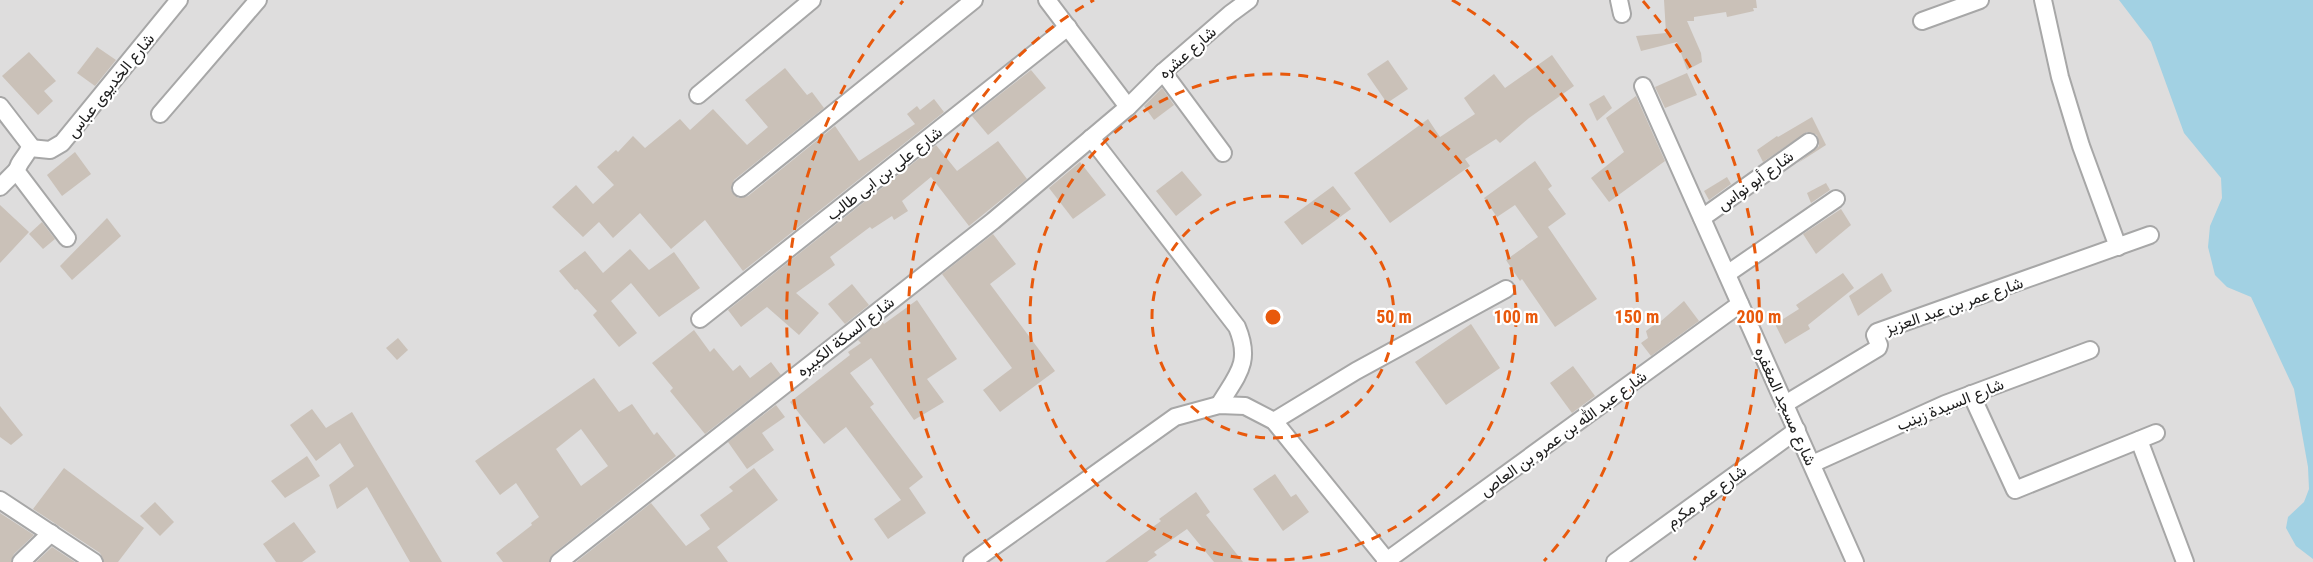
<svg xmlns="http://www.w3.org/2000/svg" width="2313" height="562" viewBox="0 0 2313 562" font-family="'Roboto Condensed',Vazirmatn,sans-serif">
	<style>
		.residential { fill: #dedddd }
		.water { fill: #a2d1e3 }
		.building { fill: #cac1b8; fill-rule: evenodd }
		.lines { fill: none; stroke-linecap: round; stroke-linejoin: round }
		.minor-casing { stroke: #a7a7a7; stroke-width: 20 }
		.minor { stroke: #fff; stroke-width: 16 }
		.ring { fill: none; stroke: #e8590c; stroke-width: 3; stroke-dasharray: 10 8 }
		.labels { text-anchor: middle; stroke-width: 4.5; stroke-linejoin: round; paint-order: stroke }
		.street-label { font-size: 16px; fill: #202020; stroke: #fff }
		.centre { fill: #e8590c; stroke: #fff; stroke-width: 3 }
		.ring-label { font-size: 18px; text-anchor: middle; font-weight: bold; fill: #e8590c; stroke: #fff; stroke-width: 4.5; stroke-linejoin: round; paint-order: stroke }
	</style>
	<rect width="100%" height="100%" fill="#f1eee5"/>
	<rect class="residential" x="0" y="0" width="2313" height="562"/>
	<polygon class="water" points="2119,0 2313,0 2313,559 2296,546 2286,528 2288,517 2304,502 2309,489 2308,467 2294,389 2251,297 2227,287 2215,275 2208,247 2210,226 2222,198 2221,178 2184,133 2151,42"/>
	<g class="building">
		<polygon points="1664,0 1756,0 1757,8 1753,8 1754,11 1727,17 1726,12 1694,17 1694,21 1687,21 1701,53 1702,62 1687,70 1677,42 1641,51 1636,36 1666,33"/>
		<polygon points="97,47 116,60 95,86 77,73"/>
		<polygon points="29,52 56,81 44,91 53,101 38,115 2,76"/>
		<polygon points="1552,55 1574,86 1529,118 1500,143 1496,139 1465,159 1470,166 1390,223 1354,173 1428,119 1440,137 1475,114 1464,98 1494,74 1505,88"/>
		<polygon points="1388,60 1408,89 1387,103 1367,74"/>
		<polygon points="785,68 807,95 812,92 824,108 734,180 731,190 738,198 748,196 835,126 859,161 915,124 907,114 917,106 920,110 934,99 944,112 743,271 705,220 671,249 640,213 613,238 599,222 583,237 552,207 576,185 593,204 614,185 597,167 616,150 618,152 633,136 645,148 680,119 690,130 713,109 747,145 768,127 745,100"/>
		<polygon points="1031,70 1046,88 988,135 972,116"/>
		<polygon points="1687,73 1697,95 1665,108 1655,87"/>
		<polygon points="1162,88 1174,105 1154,120 1144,106"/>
		<polygon points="1604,95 1612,108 1597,121 1589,104"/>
		<polygon points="1636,96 1665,161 1609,202 1591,178 1624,152 1606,118"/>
		<polygon points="1812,117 1826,145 1798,163 1819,146 1817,135 1807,132 1763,162 1757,150 1777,136 1778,137"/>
		<polygon points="998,141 1027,179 969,226 931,177 902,201 908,211 894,220 892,216 872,229 870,227 830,257 835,265 796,293 819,313 799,335 767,307 741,327 728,310 936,145 957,171"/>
		<polygon points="75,152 91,174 62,196 47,175"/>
		<polygon points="1535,161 1552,186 1548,189 1566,214 1548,227 1597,299 1555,327 1522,279 1520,281 1506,260 1538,237 1515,205 1497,217 1484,198"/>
		<polygon points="1080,162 1106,195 1073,219 1049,188"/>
		<polygon points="1182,171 1202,195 1176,216 1156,191"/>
		<polygon points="1727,177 1731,184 1709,200 1704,191"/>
		<polygon points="1826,183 1830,190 1811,203 1807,193"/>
		<polygon points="1333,186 1351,209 1302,245 1284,222"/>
		<polygon points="0,205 29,232 0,263"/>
		<polygon points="1841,209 1851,225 1816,254 1803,234"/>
		<polygon points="107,218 121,236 72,280 60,266"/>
		<polygon points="42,222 55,239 43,249 29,234"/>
		<polygon points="993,234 1016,264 990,284 1055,371 1000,412 983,390 1012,368 942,274"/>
		<polygon points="630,249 649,270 674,252 700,288 659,317 631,283 611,301 637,333 619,347 593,315 597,311 577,289 575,290 559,271 585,251 603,273"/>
		<polygon points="1843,273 1854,288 1808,325 1810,329 1785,344 1775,324 1799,309 1796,305"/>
		<polygon points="1882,273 1892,291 1858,316 1849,296"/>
		<polygon points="852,284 869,305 845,324 828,304"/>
		<polygon points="917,300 957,359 927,379 944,402 914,420 871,358 850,373 874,404 870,407 923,477 909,488 926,513 888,539 874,519 901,500 846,427 824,444 790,402 850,355 848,352 861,343 858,340 882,321 884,324"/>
		<polygon points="1684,301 1699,321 1651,356 1641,343 1648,338 1646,331 1659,321 1660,322"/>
		<polygon points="1471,324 1500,368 1446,405 1415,362"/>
		<polygon points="694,330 710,352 714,348 733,371 740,365 750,378 771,362 781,375 705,434 670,391 673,388 652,363"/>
		<polygon points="398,338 408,350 397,360 386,348"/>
		<polygon points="1573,366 1595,396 1572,413 1550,383"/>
		<path d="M594,378L619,412L632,404L654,435L657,432L676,456L553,554L549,562H503L496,553L532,525L531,523L539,517L516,483L500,495L475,461ZM581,429L608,466L581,486L556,449Z"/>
		<polygon points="776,405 785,417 762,433 774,450 747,469 728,442"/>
		<polygon points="0,406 23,435 11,445 0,437"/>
		<polygon points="312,409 326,428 352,412 442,562 410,562 367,487 337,509 329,485 354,466 340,443 316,461 290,425"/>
		<polygon points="307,456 320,476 285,498 271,481"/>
		<polygon points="64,468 144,528 118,562 104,562 100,553 33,509"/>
		<polygon points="754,468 778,500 717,547 728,562 576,562 651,503 686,546 710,529 700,515 733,491 729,487"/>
		<polygon points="1275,474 1291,497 1296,494 1309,512 1283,531 1253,489"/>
		<polygon points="1196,492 1210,512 1206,515 1243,562 1214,562 1187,529 1154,552 1157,555 1147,562 1105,562 1161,521 1159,519"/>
		<polygon points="155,502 174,522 160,536 140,516"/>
		<polygon points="0,513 34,535 14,554 11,562 0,562"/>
		<polygon points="294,522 316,552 302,562 276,562 263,544"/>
		<polygon points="52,547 75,562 36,562"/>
	</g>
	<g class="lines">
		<defs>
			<g id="minor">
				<polyline points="1047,0 1128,107"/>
				<polyline points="1619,0 1622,14"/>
				<polyline points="2043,0 2060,77 2081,146 2118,247"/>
				<polyline points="1922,21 1980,0"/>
				<polyline points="1163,72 1223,153"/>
				<polyline points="1643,86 1855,562"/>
				<polyline points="698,95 812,0"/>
				<path d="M0,106L30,145C29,155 17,162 17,172L67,238"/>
				<polyline points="160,114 258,0"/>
				<path d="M1091,138L1237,327C1252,363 1237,375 1219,405"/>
				<polyline points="30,148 50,150 62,143 179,0"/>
				<polyline points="0,187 17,170"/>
				<polyline points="741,188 974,0"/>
				<polyline points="1702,218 1809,142"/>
				<polyline points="1727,274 1836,199"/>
				<polyline points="700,319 1068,27"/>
				<polyline points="1971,394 2015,490 2156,433"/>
				<polyline points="1785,404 1878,348 1879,345 1875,335 1877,332 2150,235"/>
				<polyline points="1274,421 1356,371 1506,289"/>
				<polyline points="2139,440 2185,562"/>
				<polyline points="1812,464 1945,404 2090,350"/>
				<polyline points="0,500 94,562"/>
				<polyline points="21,562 51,533"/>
				<polyline points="559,562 993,221 1128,107 1163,72 1230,14 1249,0"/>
				<polyline points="972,562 1175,417 1219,405 1245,406 1274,421 1388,562"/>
				<polyline points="1385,562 1740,304"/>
				<polyline points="1615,562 1797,430"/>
			</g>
		</defs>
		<use href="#minor" class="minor-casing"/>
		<use href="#minor" class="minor"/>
	</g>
	<g class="ring">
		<circle cx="1273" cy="317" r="121"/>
		<circle cx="1273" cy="317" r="243"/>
		<path d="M1002 561A364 364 0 0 1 1094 0M1452 0A364 364 0 0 1 1544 561"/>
		<path d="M852 560A486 486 0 0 1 903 1M1643 1A486 486 0 0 1 1694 560"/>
	</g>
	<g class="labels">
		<g class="street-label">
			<text transform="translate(1187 52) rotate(-41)" y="6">شارع عشره</text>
			<text transform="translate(110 85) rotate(-51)" y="6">شارع الخديوى عباس</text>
			<text transform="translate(884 173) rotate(-38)" y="6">شارع على بن ابى طالب</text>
			<text transform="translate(1755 180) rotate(-36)" y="6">شارع أبو نواس</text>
			<text transform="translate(1954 305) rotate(-19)" y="6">شارع عمر بن عبد العزيز</text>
			<text transform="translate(845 336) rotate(-38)" y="6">شارع السكة الكبيره</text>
			<text transform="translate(1950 404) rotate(-22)" y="6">شارع السيدة زينب</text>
			<text transform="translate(1786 406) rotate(66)" y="6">شارع مسجد المغفره</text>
			<text transform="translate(1563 433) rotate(-36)" y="6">شارع عبد الله بن عمرو بن العاص</text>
			<text transform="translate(1706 496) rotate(-36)" y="6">شارع عمر مكرم</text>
		</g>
	</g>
	<circle cx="1273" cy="317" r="9" class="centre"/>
	<g class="ring-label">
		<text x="1394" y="323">50 m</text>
		<text x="1516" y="323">100 m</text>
		<text x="1637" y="323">150 m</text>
		<text x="1759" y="323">200 m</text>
	</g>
</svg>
